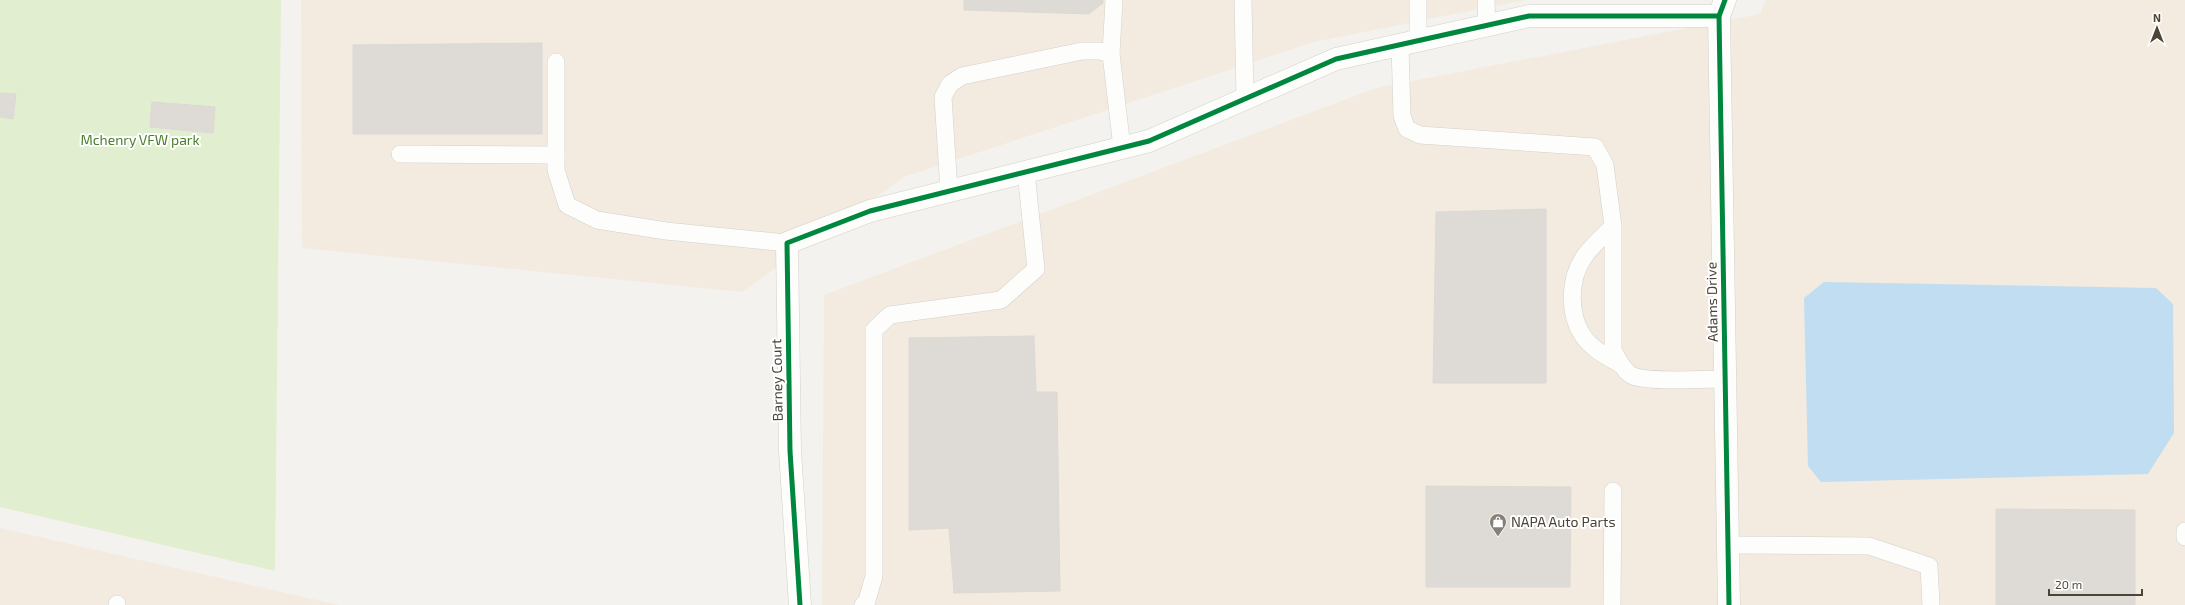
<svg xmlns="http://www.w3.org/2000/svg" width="2185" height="605" viewBox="0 0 2185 605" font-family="'Exo 2',sans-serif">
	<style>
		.commercial { fill: #f3ebdf }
		.green { fill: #e1eecf }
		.water { fill: #c0ddf1 }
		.building { fill: #dedbd6; stroke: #dcd9d4 }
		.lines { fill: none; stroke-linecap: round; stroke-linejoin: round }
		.service-casing { stroke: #d2d0cb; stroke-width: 18 }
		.minor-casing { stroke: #d2d0cb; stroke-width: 23 }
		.service { stroke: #fdfdfc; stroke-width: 17 }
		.minor { stroke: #fdfdfc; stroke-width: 22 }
		.cycleway-casing { stroke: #fff; stroke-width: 8 }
		.cycleway { stroke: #00873e; stroke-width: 5 }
		.labels { text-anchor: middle; stroke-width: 4; stroke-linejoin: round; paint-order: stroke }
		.park-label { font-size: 14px; fill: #4a7f2a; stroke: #fff }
		.street-label { font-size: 14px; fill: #4b4439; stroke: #fff }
		.poi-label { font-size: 14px; fill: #4b4439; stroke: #fff; text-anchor: start }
	</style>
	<rect width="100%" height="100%" fill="#f4f2ee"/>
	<g class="commercial">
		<polygon points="301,0 1525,0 1314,42 904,177 742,292 302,248"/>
		<polygon points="1766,0 2185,0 2185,605 822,605 824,295 1376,88 1760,14"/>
		<polygon points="0,528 339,605 0,605"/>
	</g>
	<polygon class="green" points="0,0 281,0 275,571 0,507"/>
	<polygon class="water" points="1824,282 2156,288 2173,304 2174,433 2148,474 1821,482 1808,466 1804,298"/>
	<g class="building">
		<polygon points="964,0 1103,0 1103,3 1089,14 964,10"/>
		<polygon points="542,43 542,134 353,134 353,45"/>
		<polygon points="0,93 16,94 13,119 0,117"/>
		<polygon points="152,102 215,107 213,133 150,127"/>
		<polygon points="1546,209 1546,383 1433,383 1436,212"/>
		<polygon points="1034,336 1036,392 1057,392 1060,591 954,593 949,528 909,530 909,338"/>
		<polygon points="1426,486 1571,487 1570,587 1426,587"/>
		<polygon points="1996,509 2135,510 2135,605 1996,605"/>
	</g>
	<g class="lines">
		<defs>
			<g id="service">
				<polyline points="1243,0 1245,99"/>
				<polyline points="1418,0 1418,41"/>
				<polyline points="1486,0 1487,25"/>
				<path d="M1400,45L1402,116L1407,129L1420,135L1595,147L1605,165L1613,226V350C1618,359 1622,369 1631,375C1644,383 1708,379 1725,379"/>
				<polyline points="1111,54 1114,0"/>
				<polyline points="556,62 556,170 567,205 597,220 666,231 787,243"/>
				<polyline points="400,154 556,155"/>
				<polyline points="949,191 943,97 950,84 962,76 1082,51 1100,51 1111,54 1122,148"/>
				<path d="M1613,226C1604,236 1591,246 1584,257C1569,279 1568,314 1583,336C1592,349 1606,356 1620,364"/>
				<polyline points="2185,531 2185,537"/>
				<polyline points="1728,545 1869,546 1929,566 1931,605"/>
				<polyline points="117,605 117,604"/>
				<polyline points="863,605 866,604 874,576 874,330 890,315 1001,300 1036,269 1026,172"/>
				<polyline points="1612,605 1613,491"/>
			</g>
			<g id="minor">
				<polyline points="1725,0 1719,16 1729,605"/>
				<polyline points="800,605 790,451 787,243 870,211 1149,141 1336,59 1529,16 1719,16"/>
			</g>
		</defs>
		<use href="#service" class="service-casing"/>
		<use href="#minor" class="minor-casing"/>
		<use href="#service" class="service"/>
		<use href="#minor" class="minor"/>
		<defs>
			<g id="cycleway">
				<polyline points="1725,0 1719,16 1729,605"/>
				<polyline points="800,605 790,451 787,243 870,211 1149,141 1336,59 1529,16 1719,16"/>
			</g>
		</defs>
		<use href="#cycleway" class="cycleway-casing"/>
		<use href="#cycleway" class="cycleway"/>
	</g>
	<defs>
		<symbol id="shop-pin" viewBox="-11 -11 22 30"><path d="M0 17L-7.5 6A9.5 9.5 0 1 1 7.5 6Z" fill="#868178" stroke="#fff"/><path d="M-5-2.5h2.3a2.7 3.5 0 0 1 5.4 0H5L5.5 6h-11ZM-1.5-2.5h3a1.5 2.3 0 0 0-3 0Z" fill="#fff"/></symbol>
	</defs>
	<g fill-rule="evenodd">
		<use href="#shop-pin" x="1488" y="512" width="20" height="27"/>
	</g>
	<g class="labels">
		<g class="park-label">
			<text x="140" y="145">Mchenry VFW park</text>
		</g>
		<g class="street-label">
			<text transform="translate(1712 302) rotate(-91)" y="5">Adams Drive</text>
			<text transform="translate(777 380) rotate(-91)" y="5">Barney Court</text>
		</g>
		<g class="poi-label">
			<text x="1511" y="527">NAPA Auto Parts</text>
		</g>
	</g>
	<g transform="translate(2157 28)" stroke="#ffffff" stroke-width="3" paint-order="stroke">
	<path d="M0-3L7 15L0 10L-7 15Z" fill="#4b4439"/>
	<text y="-6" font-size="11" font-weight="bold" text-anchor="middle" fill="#4b4439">N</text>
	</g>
	<path d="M2049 589v6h93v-6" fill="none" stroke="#4b4439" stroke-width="2"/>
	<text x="2055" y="589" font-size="12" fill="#4b4439" stroke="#ffffff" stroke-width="3" paint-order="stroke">20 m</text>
</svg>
